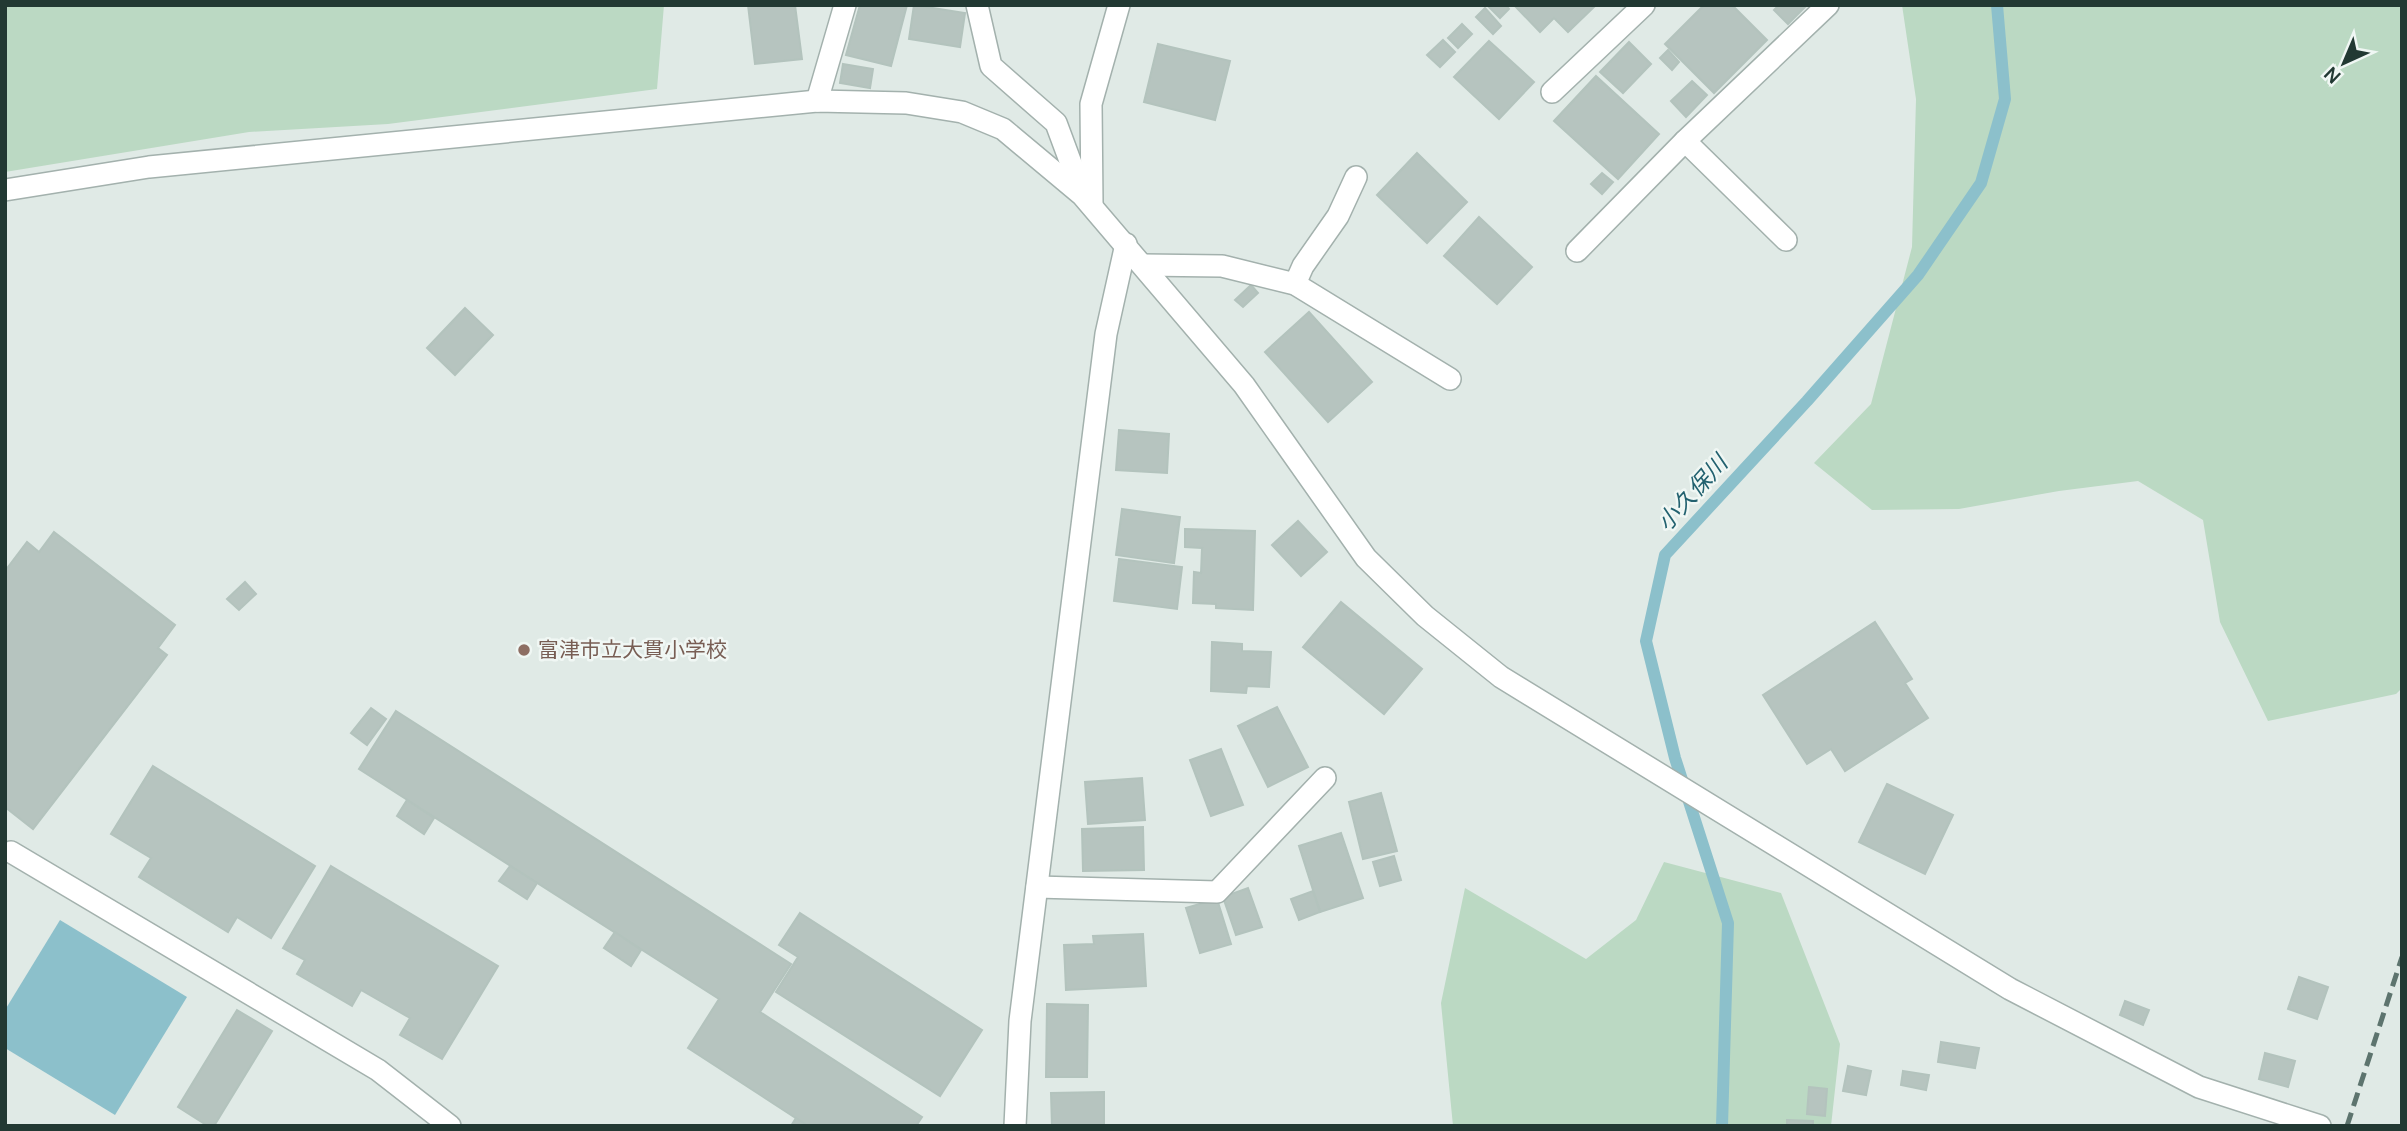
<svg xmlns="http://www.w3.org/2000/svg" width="2407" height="1131" viewBox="0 0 2407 1131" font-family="Manrope,'Noto Sans JP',sans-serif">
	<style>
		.green { fill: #bbd9c3 }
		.water { fill: #8cc0cb }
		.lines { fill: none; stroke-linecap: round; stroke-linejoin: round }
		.stream { stroke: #8cc0cb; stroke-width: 12 }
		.building { fill: #b6c4bf; stroke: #b3c3bd; stroke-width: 2 }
		.lane-casing { stroke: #a3b1ad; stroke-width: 24 }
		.street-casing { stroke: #a3b1ad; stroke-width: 24 }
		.lane { stroke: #fff; stroke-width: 21 }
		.street { stroke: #fff; stroke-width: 21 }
		.rail { stroke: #5d746e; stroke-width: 5; stroke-dasharray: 14 7; stroke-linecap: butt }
		.education-dot { fill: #8d6e63; stroke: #f0f7f4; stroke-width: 2.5 }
		.labels { text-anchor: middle; stroke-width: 5; stroke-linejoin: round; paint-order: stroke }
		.education-label { font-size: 21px; fill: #785e54; stroke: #f0f7f4; text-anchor: start }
		.water-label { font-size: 23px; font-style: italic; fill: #22616f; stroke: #f0f7f4 }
	</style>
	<rect width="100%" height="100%" fill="#e0eae6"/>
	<g class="green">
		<polygon points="5,5 664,5 657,89 388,124 249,132 5,172"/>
		<polygon points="1902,5 2402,5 2402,688 2396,694 2268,721 2220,622 2203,520 2138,481 2059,491 1959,509 1872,510 1814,463 1871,404 1912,247 1916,99"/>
		<polygon points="1664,862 1781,893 1840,1044 1831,1126 1453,1126 1441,1003 1465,888 1586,959 1636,920"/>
	</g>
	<polygon class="water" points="60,920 187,997 115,1115 5,1048 5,1010"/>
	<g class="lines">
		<polyline class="stream" points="1722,1126 1728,923 1675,758 1646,641 1665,555 1807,401 1918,275 1981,183 2005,99 1997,5"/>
	</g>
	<g class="building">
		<polygon points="748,5 795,5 802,59 755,64"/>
		<polygon points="860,5 907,5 891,66 846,55"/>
		<polygon points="914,5 965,13 960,47 909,39"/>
		<polygon points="1487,5 1506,5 1509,9 1500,18"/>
		<polygon points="1514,5 1596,5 1568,32 1554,18 1540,32"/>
		<polygon points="1704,5 1732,5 1767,40 1714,93 1665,44"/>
		<polygon points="1779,5 1805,5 1806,6 1788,24 1774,10"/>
		<polygon points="1485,8 1501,26 1493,34 1476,17"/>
		<polygon points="1462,24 1472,34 1458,48 1448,38"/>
		<polygon points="1443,40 1455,52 1440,67 1427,55"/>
		<polygon points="1489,41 1534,82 1499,119 1454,77"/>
		<polygon points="1629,42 1651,64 1623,93 1600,72"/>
		<polygon points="1158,44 1230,61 1215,120 1144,102"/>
		<polygon points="1668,50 1679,62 1672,70 1660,58"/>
		<polygon points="843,64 873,69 870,88 840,83"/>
		<polygon points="1596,76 1659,134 1618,179 1554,121"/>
		<polygon points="1692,81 1707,95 1686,117 1671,101"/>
		<polygon points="1417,153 1467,202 1427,243 1377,195"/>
		<polygon points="1602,173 1613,182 1602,194 1591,184"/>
		<polygon points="1479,217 1532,267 1497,304 1444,256"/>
		<polygon points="1251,285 1258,293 1243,307 1235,300"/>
		<polygon points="465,308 493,335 455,375 427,348"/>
		<polygon points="1309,312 1372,382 1328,422 1265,352"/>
		<polygon points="1119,430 1169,434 1167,473 1116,470"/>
		<polygon points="1122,509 1180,517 1174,563 1116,555"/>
		<polygon points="1298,521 1327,552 1301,576 1272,545"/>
		<polygon points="1185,529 1255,531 1253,610 1216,608 1216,604 1193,603 1194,572 1201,573 1202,548 1185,547"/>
		<polygon points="54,532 175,625 158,648 167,655 33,829 5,807 5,571 27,542 39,552"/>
		<polygon points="1119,559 1182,567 1177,609 1114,601"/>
		<polygon points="245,582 256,594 239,610 227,599"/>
		<polygon points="1341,602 1422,669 1384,714 1303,647"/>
		<polygon points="1875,622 1912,679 1905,683 1928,718 1845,771 1831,749 1807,764 1763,695"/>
		<polygon points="1212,642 1242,644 1242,651 1271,652 1269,687 1247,686 1246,693 1211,691"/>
		<polygon points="1277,707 1308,767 1268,787 1238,726"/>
		<polygon points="371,708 386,719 367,745 351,733"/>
		<polygon points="396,711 791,964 760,1012 922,1117 916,1126 808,1126 688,1048 719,999 359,769"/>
		<polygon points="1221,749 1243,805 1211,816 1190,760"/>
		<polygon points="153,766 315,866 271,938 237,917 228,932 139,877 151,858 111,834"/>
		<polygon points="1142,778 1145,820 1088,824 1085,782"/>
		<polygon points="1887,784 1953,815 1925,874 1859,842"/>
		<polygon points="1381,793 1397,851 1363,859 1349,802"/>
		<polygon points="407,800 434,818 424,834 397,816"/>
		<polygon points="1143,827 1144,870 1083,871 1082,829"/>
		<polygon points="1341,833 1363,898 1320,912 1299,846"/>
		<polygon points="1394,856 1401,880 1380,886 1373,862"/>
		<polygon points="331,866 498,966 442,1059 400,1035 410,1018 361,990 352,1006 297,974 305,960 283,948"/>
		<polygon points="510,866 537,883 527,899 499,881"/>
		<polygon points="1248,888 1262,927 1236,935 1223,897"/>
		<polygon points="1313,891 1320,912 1299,920 1291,899"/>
		<polygon points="1217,899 1231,944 1200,953 1186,908"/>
		<polygon points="800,913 982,1030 940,1096 776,992 798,957 779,945"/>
		<polygon points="615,932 641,950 631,966 604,948"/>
		<polygon points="1143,934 1146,986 1066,990 1064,945 1094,944 1093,936"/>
		<polygon points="2299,977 2328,987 2317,1019 2288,1009"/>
		<polygon points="2125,1001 2149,1010 2143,1025 2120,1015"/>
		<polygon points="1047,1004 1088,1005 1087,1077 1046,1077"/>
		<polygon points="237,1010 272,1031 214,1126 208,1126 178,1107"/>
		<polygon points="1941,1042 1979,1048 1975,1068 1938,1062"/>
		<polygon points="2265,1053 2295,1061 2288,1087 2259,1079"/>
		<polygon points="1848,1066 1871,1071 1866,1095 1843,1091"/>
		<polygon points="1903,1071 1929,1075 1926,1090 1901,1085"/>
		<polygon points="1809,1087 1827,1089 1825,1116 1807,1114"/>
		<polygon points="1104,1092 1104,1126 1052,1126 1051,1093"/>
		<polygon points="796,1118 808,1126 791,1126"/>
		<polygon points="1787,1120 1813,1121 1813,1126 1787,1126"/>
	</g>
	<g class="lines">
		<defs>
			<g id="lane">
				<polyline points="1685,141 1786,240"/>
				<polyline points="11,852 378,1070 450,1126"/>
			</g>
			<g id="street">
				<polyline points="977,5 991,66 1056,123 1082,193"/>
				<polyline points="1552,92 1644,5"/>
				<polyline points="817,101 845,5"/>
				<polyline points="5,190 149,167 817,101 906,103 962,112 1003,129 1082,195 1244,385 1366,558 1425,616 1501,677 2010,989 2199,1087 2320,1126"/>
				<polyline points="1092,204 1091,104 1119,5"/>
				<polyline points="1577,251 1685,141 1828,5"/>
				<polyline points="1143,265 1222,266 1295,284 1450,379"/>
				<polyline points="1295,284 1303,266 1338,216 1356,177"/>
				<polyline points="1037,887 1217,892 1325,778"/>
				<polyline points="1015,1126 1020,1021 1106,334 1126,244"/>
			</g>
		</defs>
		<use href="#lane" class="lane-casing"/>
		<use href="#street" class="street-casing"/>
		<use href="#lane" class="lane"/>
		<use href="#street" class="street"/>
		<polyline class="rail" points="2347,1126 2402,957"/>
	</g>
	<circle class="education-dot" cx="524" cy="650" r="7"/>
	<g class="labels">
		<g class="education-label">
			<text x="538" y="657">富津市立大貫小学校</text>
		</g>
		<g class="water-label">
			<text transform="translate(1692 493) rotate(-48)" y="8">小久保川</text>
		</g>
	</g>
	<rect width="2407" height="1131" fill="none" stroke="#223933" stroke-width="14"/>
	<g transform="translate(2344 63) rotate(224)" stroke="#f0f7f4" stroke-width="5" paint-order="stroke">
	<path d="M0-5L12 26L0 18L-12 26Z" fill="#223933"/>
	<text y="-10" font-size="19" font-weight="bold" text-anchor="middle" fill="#223933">N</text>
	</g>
</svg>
